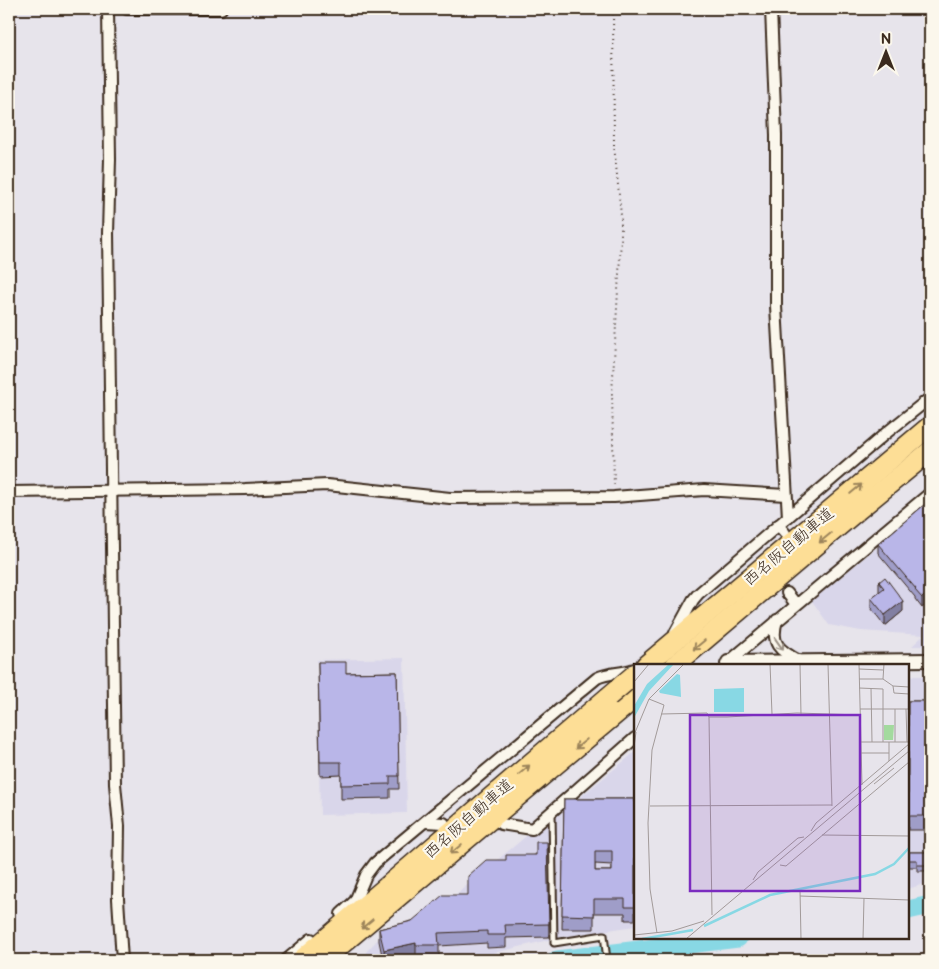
<svg xmlns="http://www.w3.org/2000/svg" width="939" height="969" viewBox="0 0 939 969" font-family="'Balsamiq Sans','Klee One',sans-serif">
	<style>
		.built { fill: #d9d6ea }
		.lines { fill: none; stroke-linecap: round; stroke-linejoin: round }
		.river { stroke: #88d8e4; stroke-width: 19 }
		.service-casing { stroke: #3b2a1e; stroke-width: 9 }
		.minor-casing { stroke: #3b2a1e; stroke-width: 14 }
		.tertiary-casing { stroke: #3b2a1e; stroke-width: 16 }
		.motorway-casing { stroke: #3b2a1e; stroke-width: 22 }
		.path { stroke: #3b2a1e; stroke-width: 2; stroke-dasharray: 1 4; stroke-linecap: butt }
		.service { stroke: #fbf7ec; stroke-width: 5 }
		.minor { stroke: #fbf7ec; stroke-width: 10 }
		.tertiary { stroke: #fbf7ec; stroke-width: 12 }
		.motorway { stroke: #fdde96; stroke-width: 19 }
		.motorway-bridge-casing { stroke: #3b2a1e; stroke-width: 22; stroke-linecap: butt }
		.motorway-bridge { stroke: #fdde96; stroke-width: 19 }
		.wall { fill: #9f9dc8; stroke: #3b2a1e; fill-rule: evenodd }
		.shaded-wall { fill: #827fa2; stroke: #3b2a1e }
		.building { fill: #b9b6e8; stroke: #3b2a1e; fill-rule: evenodd }
		.oneway { stroke: #9c845a }
		.oneway2 { stroke: #9b9085 }
		.labels { text-anchor: middle; stroke-width: 4.5; stroke-linejoin: round; paint-order: stroke }
		.street-label { font-size: 16px; fill: #3b2a1e; stroke: #fbf7ec }
		.inset-river { fill: none; stroke: #88d8e4; stroke-width: 2.5 }
		.inset-road { fill: none; stroke: #a29a99; stroke-width: 1 }
		.view { fill: #7b2cbf; fill-opacity: 0.15; stroke: #7b2cbf; stroke-width: 2.5 }
		.inset-edge { fill: none; stroke: #3b2a1e; stroke-width: 2.5 }
	</style>
	<rect width="100%" height="100%" fill="#e7e4eb"/>
	<filter id="ink" filterUnits="userSpaceOnUse"><feTurbulence type="fractalNoise" baseFrequency=".02" numOctaves="2"/><feDisplacementMap in="SourceGraphic" scale="10" xChannelSelector="R" yChannelSelector="G"/><feConvolveMatrix kernelMatrix="1 2 1 2 8 2 1 2 1" color-interpolation-filters="sRGB"/></filter>
	<g filter="url(#ink)">
		<g class="built">
			<polygon points="930,504 930,646 912,646 924,635 861,631 829,625 812,601"/>
			<polygon points="404,658 407,813 320,815 317,660"/>
			<polygon points="908,676 930,676 930,882 908,889"/>
			<polygon points="635,752 635,926 561,937 489,954 470,960 366,960 366,952 380,937 413,930 530,833 527,829 544,827"/>
		</g>
		<g class="lines">
			<g class="river">
				<polyline points="908,910 930,905"/>
				<polyline points="557,960 738,938"/>
			</g>
			<defs>
				<polyline id="service" points="552,813 554,943 604,935 607,960"/>
				<g id="minor">
					<polyline points="108,9 110,159 108,233 115,784 119,826 118,899 122,960"/>
					<polyline points="127,9 221,9"/>
					<polyline points="771,9 776,135 776,306 788,517"/>
					<polyline points="9,492 245,489 327,485 450,498 614,497 704,490 786,495"/>
					<polyline points="778,525 785,533"/>
					<polyline points="787,593 796,604"/>
					<path d="M777,620C770,644 779,650 799,661"/>
					<polyline points="675,633 693,600 698,594 885,434 930,398"/>
					<polyline points="726,664 930,493"/>
					<polyline points="425,822 444,823"/>
					<polyline points="501,824 532,829 635,738"/>
					<path d="M341,914L355,901L366,875L375,863L597,678C609,672 622,674 634,669"/>
					<polyline points="286,960 311,939"/>
				</g>
				<polyline id="tertiary" points="728,662 930,660"/>
				<g id="motorway">
					<polyline points="646,665 930,426"/>
					<polyline points="675,665 858,510 930,451"/>
					<polyline points="301,960 608,697"/>
					<polyline points="323,960 635,698"/>
				</g>
			</defs>
			<use href="#service" class="service-casing"/>
			<use href="#minor" class="minor-casing"/>
			<use href="#tertiary" class="tertiary-casing"/>
			<use href="#motorway" class="motorway-casing"/>
			<polyline class="path" points="613,9 614,145 621,215 621,239 612,394 614,487"/>
			<use href="#service" class="service"/>
			<use href="#minor" class="minor"/>
			<use href="#tertiary" class="tertiary"/>
			<use href="#motorway" class="motorway"/>
			<defs>
				<polyline id="motorway-bridge" points="608,697 635,674"/>
			</defs>
			<use href="#motorway-bridge" class="motorway-bridge-casing"/>
			<use href="#motorway-bridge" class="motorway-bridge"/>
		</g>
		<g class="wall">
			<polygon points="930,500 930,601 922,608 915,599 915,597 878,553 878,544"/>
			<polygon points="879,582 903,611 885,626 871,608 871,598 879,592"/>
			<polygon points="318,662 346,673 397,672 399,789 390,789 390,798 341,799 341,775 320,776"/>
			<rect x="908" y="701" width="22" height="129"/>
			<path d="M564,799H635V920H625V913H594V929H562ZM595,864L612,865V871H595Z"/>
			<polygon points="547,842 549,937 506,938 506,947 487,948 487,943 439,946 439,957 416,958 416,955 395,960 383,960 379,941 379,929 412,921 468,895 506,860 536,855"/>
			<polygon points="909,852 930,852 930,871 917,871 917,867 909,867"/>
		</g>
		<g class="shaded-wall">
			<polygon points="930,591 930,601 922,608 922,598"/>
			<polygon points="903,601 903,611 885,626 885,615"/>
			<polygon points="416,943 416,955 395,960 384,960 384,950"/>
		</g>
		<g class="building">
			<polygon points="930,500 930,591 922,598 915,590 916,589 878,544"/>
			<polygon points="885,577 903,601 885,615 871,598 884,588 879,582"/>
			<polygon points="318,662 346,662 346,673 397,672 399,776 390,776 390,784 341,785 341,762 320,762"/>
			<rect x="908" y="701" width="22" height="115"/>
			<path d="M564,799H635V907H625V899H594V916L562,915ZM595,851H612V871H595Z"/>
			<polygon points="536,842 547,842 549,924 505,925 506,935 487,935 487,931 438,933 439,945 416,945 416,943 384,950 379,929 412,921 443,895 468,895 468,876 486,860 506,860 506,855 536,855"/>
			<polygon points="909,852 930,852 930,865 917,865 917,860 909,860"/>
		</g>
		<defs><path id="oneway-shaft" d="M-6 0H5M1.5-3L5.5 0L1.5 3" fill="none" stroke-width="1.6" stroke-linecap="round" stroke-linejoin="round" transform="scale(1.25)"/></defs>
		<g class="oneway">
			<use href="#oneway-shaft" transform="translate(856 489) rotate(-40)"/>
			<use href="#oneway-shaft" transform="translate(825 538) rotate(140)"/>
			<use href="#oneway-shaft" transform="translate(699 645) rotate(140)"/>
			<use href="#oneway-shaft" transform="translate(581 744) rotate(140)"/>
			<use href="#oneway-shaft" transform="translate(524 770) rotate(-41)"/>
			<use href="#oneway-shaft" transform="translate(456 849) rotate(140)"/>
			<use href="#oneway-shaft" transform="translate(367 924) rotate(140)"/>
		</g>
		<use class="oneway2" href="#oneway-shaft" transform="translate(779 644) rotate(55)"/>
	</g>
	<g class="labels">
		<g class="street-label">
			<text transform="translate(788 546) rotate(-40)" y="6">西名阪自動車道</text>
			<text transform="translate(468 818) rotate(-41)" y="6">西名阪自動車道</text>
		</g>
	</g>
	<g transform="translate(634 664)">
		<rect width="275" height="275" fill="#e7e4eb"/>
		<path d="M250,61H260L259,76H250Z" fill="#a3da9e"/>
		<path d="M35,0H40L15,27L0,54V42L13,20ZM43,10L46,11L47,33L26,29L25,27ZM110,24V48H80V25Z" fill="#88d8e4"/>
		<path class="inset-river" d="M70,262L136,231L241,210L260,200L275,184M8,275L59,266"/>
		<path class="inset-road" d="M136,0L138,50M166,0L167,51M194,0L198,142M225,0L228,121M225,5L249,6M225,15H249L259,22L275,23M249,15L250,0M0,18L15,0M259,22L260,29L275,30M225,24L249,25V78M237,24L238,78M15,35L30,41L18,86L14,159L16,225L23,269M226,45H275M261,45V78M272,45L273,78M27,50L73,49L75,53H93L163,49L226,51M75,53L78,251M0,71L15,35L50,0M226,78H275M255,78V97M0,83L2,68M226,89H255M240,120L260,104M16,142L198,141M177,167L182,159L275,80M188,171L275,172M146,201L152,202L275,98M119,216L124,208L164,174L170,173M166,227L167,275M166,232L275,236M0,271L38,267L70,257M52,275L275,87M229,275L230,234"/>
		<path class="view" d="M56,51H226V227H56Z"/>
		<rect width="275" height="275" class="inset-edge"/>
	</g>
	<rect width="939" height="969" fill="none" stroke="#fbf7ec" stroke-width="30"/>
	<rect x="15" y="15" width="909" height="939" fill="none" stroke="#3b2a1e" stroke-width="2" filter="url(#ink)"/>
	<g transform="translate(886 52)" stroke="#fbf7ec" stroke-width="4" paint-order="stroke">
	<path d="M0-4L9 19L0 12L-9 19Z" fill="#3b2a1e"/>
	<text y="-8" font-size="14" font-weight="bold" text-anchor="middle" fill="#3b2a1e">N</text>
	</g>
</svg>
